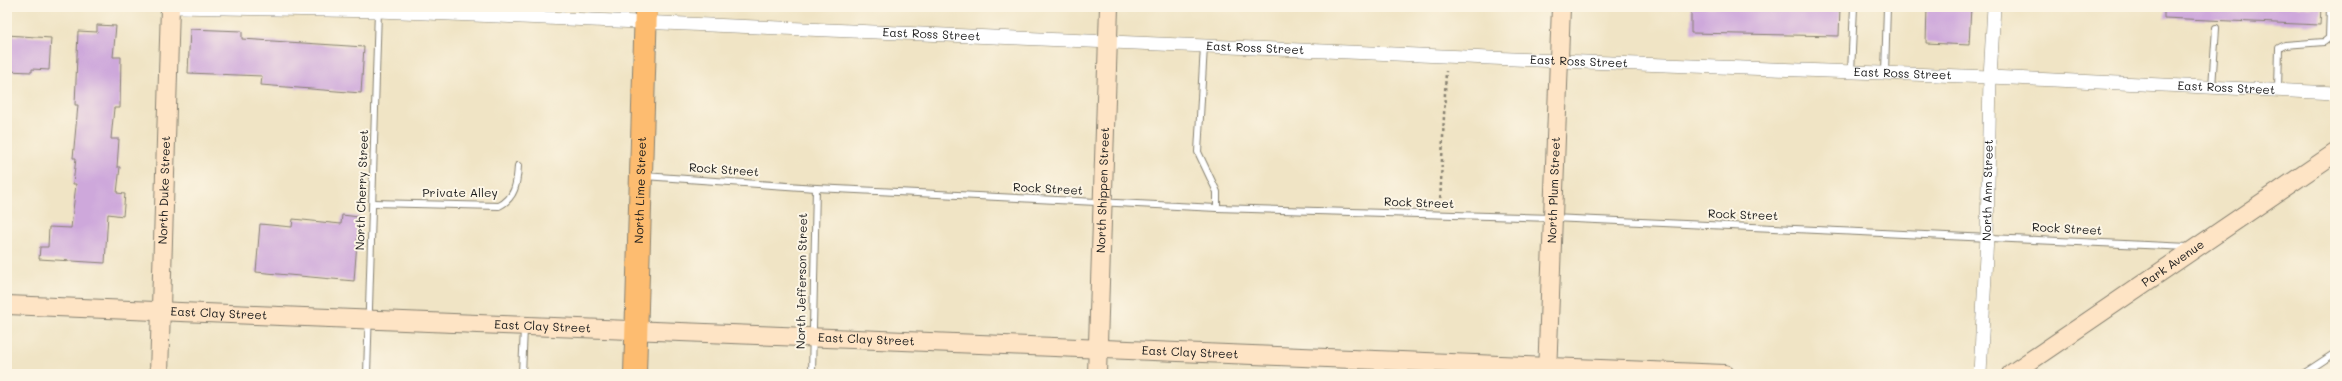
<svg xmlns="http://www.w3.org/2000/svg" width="2342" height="381" viewBox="0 0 2342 381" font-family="Mali,sans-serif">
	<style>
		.building { fill: #cea8db }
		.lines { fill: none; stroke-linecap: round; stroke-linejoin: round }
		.lane-casing { stroke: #868070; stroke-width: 8 }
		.street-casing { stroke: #868070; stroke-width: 14 }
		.secondary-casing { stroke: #868070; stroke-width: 20 }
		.highway-casing { stroke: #868070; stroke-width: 24 }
		.path { stroke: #868070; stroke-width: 2.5; stroke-dasharray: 3 3; stroke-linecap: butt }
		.lane { stroke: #fff; stroke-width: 6 }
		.street { stroke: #fff; stroke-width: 13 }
		.secondary { stroke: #fee4c5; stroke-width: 18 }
		.highway { stroke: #fdbc6f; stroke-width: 22 }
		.labels { text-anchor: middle; stroke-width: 4; stroke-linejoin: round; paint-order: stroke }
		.street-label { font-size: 12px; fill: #1c1c1c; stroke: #fcf5e5 }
	</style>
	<rect width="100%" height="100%" fill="#fcf5e5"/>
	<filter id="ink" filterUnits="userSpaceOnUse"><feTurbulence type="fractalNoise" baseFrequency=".025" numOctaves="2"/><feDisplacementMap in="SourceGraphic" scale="8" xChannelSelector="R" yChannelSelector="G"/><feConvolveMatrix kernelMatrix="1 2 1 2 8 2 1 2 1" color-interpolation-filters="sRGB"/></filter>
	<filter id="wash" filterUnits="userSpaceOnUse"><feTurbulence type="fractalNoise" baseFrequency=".012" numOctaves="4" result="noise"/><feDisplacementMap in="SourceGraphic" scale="16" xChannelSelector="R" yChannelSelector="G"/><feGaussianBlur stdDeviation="0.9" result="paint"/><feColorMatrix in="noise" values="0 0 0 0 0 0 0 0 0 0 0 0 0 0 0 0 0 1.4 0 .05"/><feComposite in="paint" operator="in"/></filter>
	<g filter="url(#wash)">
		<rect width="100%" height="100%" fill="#f0e4c5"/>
		<g id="blocks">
			<g class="building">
				<polygon points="1691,7 1840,7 1839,36 1691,33"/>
				<polygon points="1927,7 1971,7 1969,45 1926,43"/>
				<polygon points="2164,7 2321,7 2320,25 2164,18"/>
				<polygon points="97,25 116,26 113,57 121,57 120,108 114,108 111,139 119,139 117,167 120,167 117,193 125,194 123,216 108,214 105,263 39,259 40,247 48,247 49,227 71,228 76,184 73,184 76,158 73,158 78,105 75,105 78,31 97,32"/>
				<polygon points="190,29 242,31 242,39 364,47 361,93 261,85 262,76 188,73"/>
				<polygon points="7,35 51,38 49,70 32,69 32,72 7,71"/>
				<polygon points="342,215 359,217 354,281 256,272 260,224 292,227 293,219 341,224"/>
			</g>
		</g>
	</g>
	<g filter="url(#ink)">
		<use href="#blocks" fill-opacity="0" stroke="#868070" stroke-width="1"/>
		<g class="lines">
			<defs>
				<g id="lane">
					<polyline points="1204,46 1198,152 1217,192 1217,208"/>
					<polyline points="1851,72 1854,7"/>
					<polyline points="1885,73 1887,7"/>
					<polyline points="2212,87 2216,28"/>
					<polyline points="2278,89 2279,48 2285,45 2324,42 2329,38 2330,7"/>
					<polyline points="644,176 816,188 1217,208 1552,218 2189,247"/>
					<path d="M373,203L499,206C515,198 517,184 518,166"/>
					<polyline points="367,374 378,10"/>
					<polyline points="522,374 524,328"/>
					<polyline points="812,374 816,188"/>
					<polyline points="2303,374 2335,353"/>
				</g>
				<g id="street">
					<path id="s1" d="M176,7L378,11L1559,61L1990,77L2335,93"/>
					<path id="s2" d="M1980,374L1987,236L1990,77L1994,7"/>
				</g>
				<g id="secondary">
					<path id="s3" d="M7,305L1725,374"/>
					<path id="s4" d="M159,374L170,7"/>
					<path id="s5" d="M1097,374L1109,7"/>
					<path id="s6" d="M1547,374L1561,7"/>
					<path id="s7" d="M2011,374L2335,153"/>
				</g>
				<g id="highway">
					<path id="s8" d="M635,374L646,7"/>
				</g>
			</defs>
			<use href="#lane" class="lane-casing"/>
			<use href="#street" class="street-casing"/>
			<use href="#secondary" class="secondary-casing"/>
			<use href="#highway" class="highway-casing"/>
			<polyline class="path" points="1440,204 1446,71"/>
			<use href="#lane" class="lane"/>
			<use href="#street" class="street"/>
			<use href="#secondary" class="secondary"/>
			<use href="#highway" class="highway"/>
		</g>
	</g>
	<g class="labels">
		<g class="street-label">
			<text dy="4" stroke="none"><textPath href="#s1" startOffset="756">East Ross Street</textPath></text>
			<text dy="4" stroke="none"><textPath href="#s1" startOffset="1080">East Ross Street</textPath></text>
			<text dy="4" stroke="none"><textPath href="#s1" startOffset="1404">East Ross Street</textPath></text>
			<text dy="4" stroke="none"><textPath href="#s1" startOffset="1728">East Ross Street</textPath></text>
			<text dy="4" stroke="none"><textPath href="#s1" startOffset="2052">East Ross Street</textPath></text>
			<text transform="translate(724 170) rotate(4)" y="4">Rock Street</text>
			<text transform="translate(1048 189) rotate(3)" y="4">Rock Street</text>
			<text transform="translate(362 190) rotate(-88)" y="4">North Cherry Street</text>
			<text dy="4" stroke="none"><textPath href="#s8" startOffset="184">North Lime Street</textPath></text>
			<text dy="4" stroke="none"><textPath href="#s5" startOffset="184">North Shippen Street</textPath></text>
			<text dy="4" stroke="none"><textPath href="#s6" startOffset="184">North Plum Street</textPath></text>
			<text dy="4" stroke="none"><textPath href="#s2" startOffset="184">North Ann Street</textPath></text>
			<text dy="4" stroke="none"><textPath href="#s4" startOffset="184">North Duke Street</textPath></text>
			<text x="460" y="197">Private Alley</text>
			<text transform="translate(1419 203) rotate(2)" y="4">Rock Street</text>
			<text transform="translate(1743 215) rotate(2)" y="4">Rock Street</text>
			<text transform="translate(2067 229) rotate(3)" y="4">Rock Street</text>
			<text dy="4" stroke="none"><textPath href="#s7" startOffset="196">Park Avenue</textPath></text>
			<text transform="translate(802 281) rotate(-89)" y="4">North Jefferson Street</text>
			<text dy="4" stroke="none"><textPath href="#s3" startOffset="212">East Clay Street</textPath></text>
			<text dy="4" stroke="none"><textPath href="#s3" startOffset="536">East Clay Street</textPath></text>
			<text dy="4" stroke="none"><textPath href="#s3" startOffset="860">East Clay Street</textPath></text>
			<text dy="4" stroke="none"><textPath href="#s3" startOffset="1184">East Clay Street</textPath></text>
		</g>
	</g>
	<rect width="2342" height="381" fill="none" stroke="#fcf5e5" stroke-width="24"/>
</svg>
